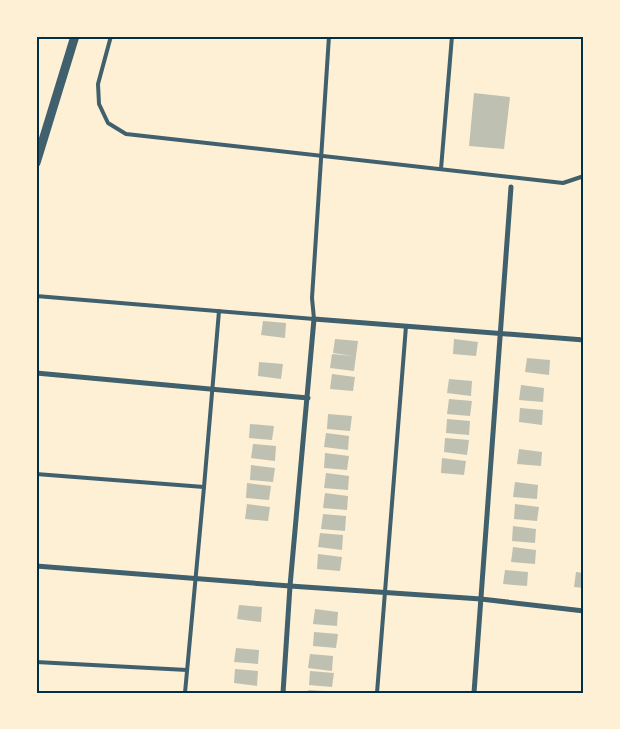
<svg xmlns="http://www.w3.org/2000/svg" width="620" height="729" viewBox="0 0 620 729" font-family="Poppins,sans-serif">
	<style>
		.building { fill: #bec0b2 }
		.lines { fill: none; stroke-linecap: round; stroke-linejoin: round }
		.service { stroke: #3f606c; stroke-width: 4 }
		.minor { stroke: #3f606c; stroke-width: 5 }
		.tertiary { stroke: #3f606c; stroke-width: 9 }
		.neatline { fill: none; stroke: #003049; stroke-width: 2 }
	</style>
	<rect width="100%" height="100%" fill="#fdf0d5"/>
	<g class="building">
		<polygon points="474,93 510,97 504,149 469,146"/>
		<polygon points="263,321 286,323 285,338 261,335"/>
		<polygon points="335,339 358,341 354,371 330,368 332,354 353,356 333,353"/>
		<polygon points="454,339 478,342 476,356 453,354"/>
		<polygon points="527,358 550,360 549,375 525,372"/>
		<polygon points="259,362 283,364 281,379 258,376"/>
		<polygon points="332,374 355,377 353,391 330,389"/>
		<polygon points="449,379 472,381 471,396 447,393"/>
		<polygon points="521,385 544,388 543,402 519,400"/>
		<polygon points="449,399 472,401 470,416 447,414"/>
		<polygon points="520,408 543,410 542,425 519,422"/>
		<polygon points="328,414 352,416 350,431 327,429"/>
		<polygon points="447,419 470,421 469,435 446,433"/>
		<polygon points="250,424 274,426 272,440 249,438"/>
		<polygon points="326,433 349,436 348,450 324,447"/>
		<polygon points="445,438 469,440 467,455 444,452"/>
		<polygon points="253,444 276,446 275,461 251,458"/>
		<polygon points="519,449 542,452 541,466 517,464"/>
		<polygon points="325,453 349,456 347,470 324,468"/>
		<polygon points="442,458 466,461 464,475 441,473"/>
		<polygon points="251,465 275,468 273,482 250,480"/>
		<polygon points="326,473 349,476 348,490 324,488"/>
		<polygon points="515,482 538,485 537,499 513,497"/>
		<polygon points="247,483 271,486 269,500 246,498"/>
		<polygon points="325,493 348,496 347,510 323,508"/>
		<polygon points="247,504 270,507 268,521 245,519"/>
		<polygon points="515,504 539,507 537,521 514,519"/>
		<polygon points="323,514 346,516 345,531 321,529"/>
		<polygon points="513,526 536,529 535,543 512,541"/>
		<polygon points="320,533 343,535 342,550 318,547"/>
		<polygon points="513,547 536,550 535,564 511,562"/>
		<polygon points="318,554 342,557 340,571 317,569"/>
		<polygon points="505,570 528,572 527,586 503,584"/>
		<polygon points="576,572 584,573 584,588 574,587"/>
		<polygon points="239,605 262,607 261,622 237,619"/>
		<polygon points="315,609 338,612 337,626 313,624"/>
		<polygon points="314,632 338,634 336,648 313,646"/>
		<polygon points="236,648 259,650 258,664 234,662"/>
		<polygon points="310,654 333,656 332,671 308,668"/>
		<polygon points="235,669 258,671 257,686 234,683"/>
		<polygon points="310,671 334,673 332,687 309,685"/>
		<polygon points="308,690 324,691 324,693 308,693"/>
	</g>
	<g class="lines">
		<g class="service">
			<polyline points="111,36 98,84 99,104 108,123 126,134 563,183 584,176"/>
			<polyline points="441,169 452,36"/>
			<polyline points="36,296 314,319 312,298 329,36"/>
			<polyline points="36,474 204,487"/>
			<polyline points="36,662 187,670"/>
			<polyline points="185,693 204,487 219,311"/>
			<polyline points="377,693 406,326"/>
		</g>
		<g class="minor">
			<polyline points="36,373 308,398"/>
			<polyline points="36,566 290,586 481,599 584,611"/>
			<polyline points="283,693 290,586 314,319 584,340"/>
			<polyline points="474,693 511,187"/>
		</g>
		<polyline class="tertiary" points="36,163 75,36"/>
	</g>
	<rect width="620" height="729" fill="none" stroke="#fdf0d5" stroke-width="75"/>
	<rect x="38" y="38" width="544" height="654" class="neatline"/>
</svg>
